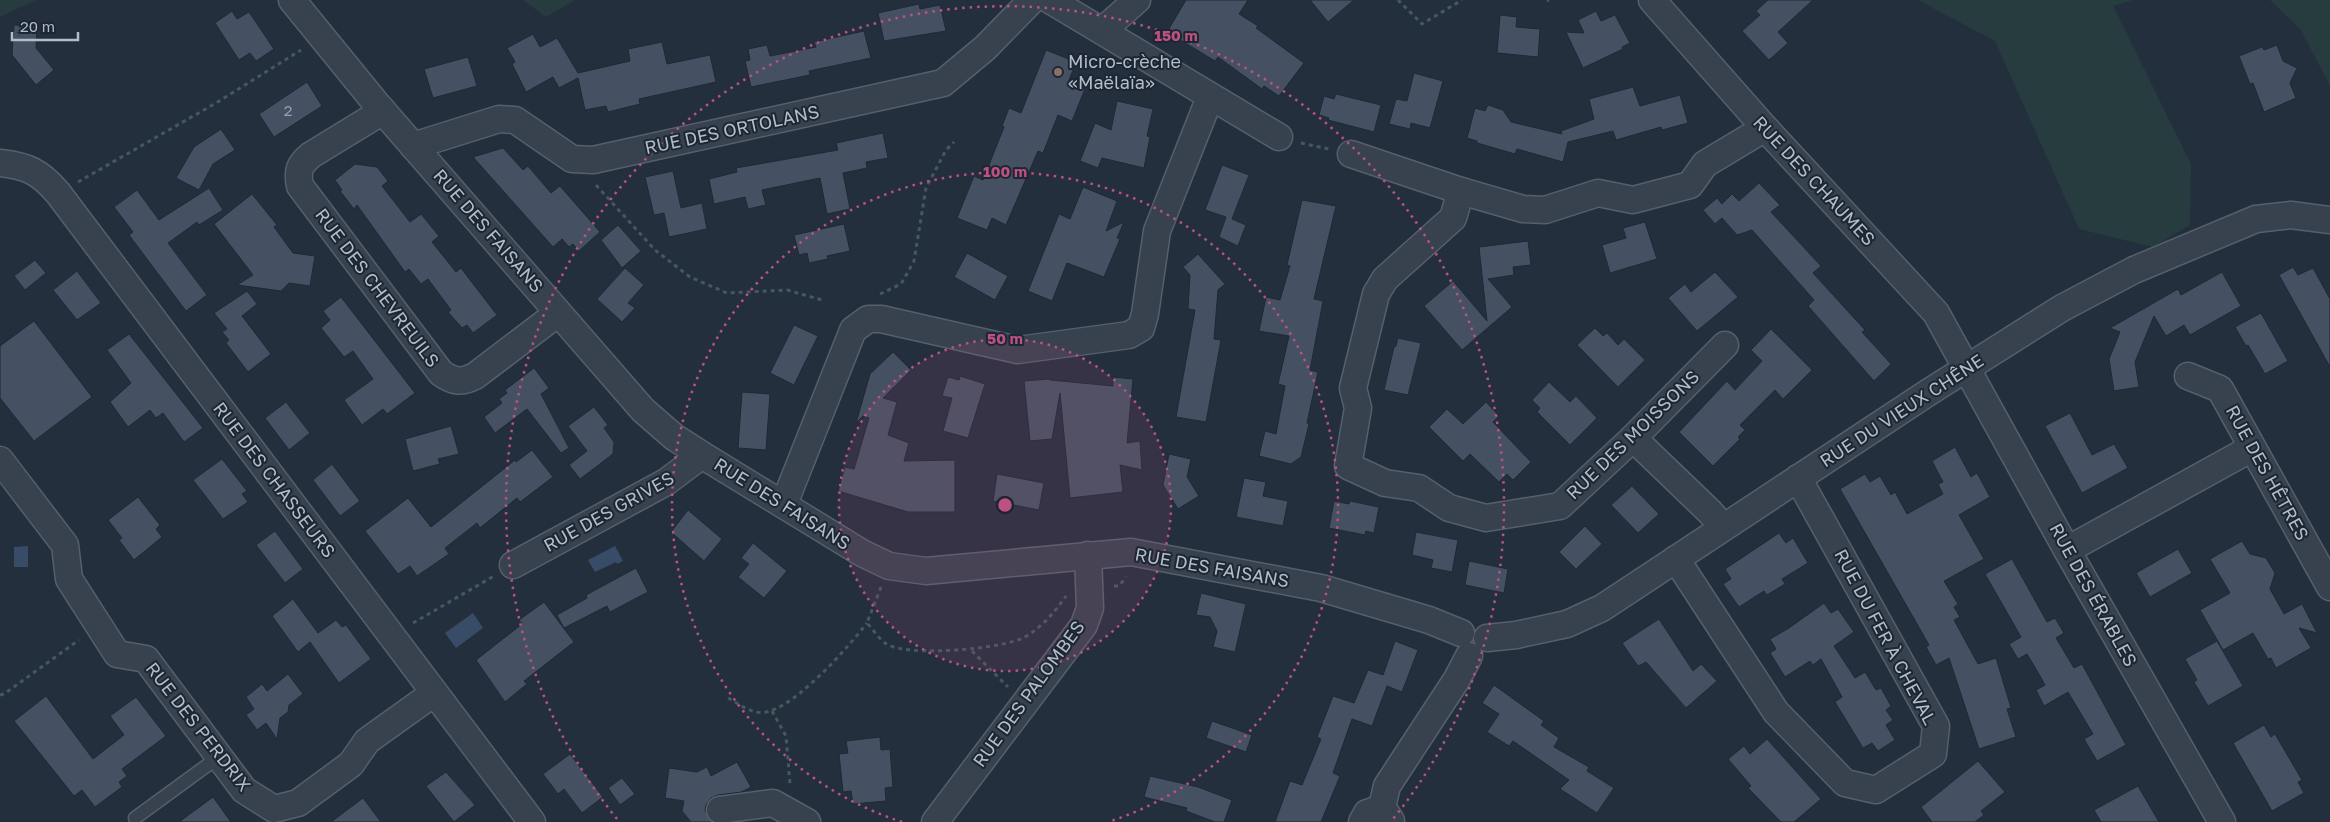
<svg xmlns="http://www.w3.org/2000/svg" width="2330" height="822" viewBox="0 0 2330 822" font-family="'Golos Text',sans-serif">
	<style>
		.green { fill: #263c3f }
		.water { fill: #394c67 }
		.building { fill: #455162; stroke: #1f2835 }
		.lines { fill: none; stroke-linecap: round; stroke-linejoin: round }
		.service-casing { stroke: #565f6c; stroke-width: 15 }
		.minor-casing { stroke: #565f6c; stroke-width: 29 }
		.path { stroke: #44595c; stroke-width: 3; stroke-dasharray: 4 4; stroke-linecap: butt }
		.service { stroke: #38414e; stroke-width: 12 }
		.minor { stroke: #38414e; stroke-width: 26 }
		.ring { fill: none; stroke: #bd5182; stroke-width: 2.5; stroke-dasharray: 2.5 5 }
		.education-dot { fill: #8d6e63; stroke: #1d2633; stroke-width: 2 }
		.labels { text-anchor: middle; stroke-width: 4; stroke-linejoin: round; paint-order: stroke }
		.number-label { font-size: 15px; fill: #98a1af }
		.poi-label { font-size: 18px; fill: #b4bcc9; stroke: #1d2633; text-anchor: start }
		.street-label { font-size: 18px; fill: #b4bcc9; stroke: #1d2633 }
		.centre { fill: #bd5182; stroke: #1d2633; stroke-width: 2.5 }
		.ring-label { font-size: 15px; text-anchor: middle; font-weight: bold; fill: #bd5182; stroke: #1d2633; stroke-width: 4; stroke-linejoin: round; paint-order: stroke }
	</style>
	<rect width="100%" height="100%" fill="#242f3e"/>
	<g class="green">
		<polygon points="0,0 36,0 0,17"/>
		<polygon points="523,0 575,0 546,17"/>
		<polygon points="1918,0 2133,0 2113,6 2191,164 2190,225 2153,247 2079,229 1995,41"/>
		<polygon points="2270,0 2330,0 2330,86 2301,30"/>
	</g>
	<g class="water">
		<polygon points="28,546 28,567 14,567 14,547"/>
		<polygon points="615,546 623,561 617,564 616,562 595,572 588,560"/>
		<polygon points="473,613 483,628 456,648 445,633"/>
	</g>
	<g class="building">
		<polygon points="1186,0 1248,0 1239,14 1258,26 1256,28 1304,63 1279,96 1264,86 1262,89 1218,57 1215,61 1167,32"/>
		<polygon points="1310,0 1354,0 1328,22"/>
		<polygon points="1768,0 1813,0 1778,32 1788,43 1769,60 1742,31 1760,15 1756,11"/>
		<polygon points="919,4 920,9 940,5 946,31 884,41 878,13"/>
		<polygon points="232,11 237,19 249,12 274,49 256,61 250,53 239,60 215,23"/>
		<polygon points="1596,11 1601,21 1615,15 1630,43 1622,47 1623,49 1583,68 1566,32 1584,33 1578,20"/>
		<polygon points="1500,15 1517,17 1516,27 1540,29 1538,57 1497,53"/>
		<polygon points="14,25 37,26 36,48 54,70 36,85 12,55"/>
		<polygon points="864,31 871,58 809,71 810,75 751,87 745,61 750,60 748,49 767,45 770,56 816,47 814,42"/>
		<polygon points="533,34 540,47 557,38 578,73 630,61 628,49 662,42 667,64 710,55 716,82 639,99 640,104 608,112 606,106 585,110 578,78 559,88 553,77 526,92 512,64 515,62 507,48"/>
		<polygon points="2277,45 2283,61 2297,68 2290,83 2296,98 2264,112 2253,83 2250,84 2239,56 2262,47 2264,50"/>
		<polygon points="1046,50 1076,62 1068,83 1085,89 1072,121 1058,115 1043,153 1038,151 1006,225 992,218 987,230 957,218 974,176 983,180 1004,127 1002,126 1009,108 1021,113"/>
		<polygon points="468,57 477,86 433,98 424,69"/>
		<polygon points="1414,73 1443,81 1430,128 1411,123 1410,129 1389,124 1396,99 1407,101"/>
		<polygon points="307,82 322,106 274,137 259,114"/>
		<polygon points="1633,87 1640,106 1680,95 1688,123 1662,130 1661,127 1616,140 1613,131 1568,142 1563,162 1517,149 1515,154 1477,143 1477,141 1467,138 1475,108 1485,111 1488,105 1503,110 1511,122 1562,134 1561,131 1594,119 1589,99"/>
		<polygon points="1336,94 1381,105 1374,132 1328,120 1329,118 1319,115 1324,96 1334,99"/>
		<polygon points="1117,101 1153,109 1147,136 1150,137 1144,168 1102,158 1098,168 1080,161 1095,123 1111,130"/>
		<polygon points="221,129 235,150 213,164 199,190 176,178 194,147"/>
		<polygon points="883,133 888,158 866,162 867,168 843,173 850,209 827,214 820,178 762,190 766,205 748,209 745,197 714,204 709,179 737,172 736,168 838,150 836,143"/>
		<polygon points="503,148 523,170 528,166 551,193 560,186 600,232 579,251 573,244 569,247 562,239 553,247 473,157"/>
		<polygon points="355,164 377,167 388,181 382,186 410,222 421,214 439,236 432,242 456,272 461,268 497,315 473,333 467,325 462,328 448,312 451,310 428,279 421,284 409,269 405,272 357,205 354,209 340,191 342,190 335,180"/>
		<polygon points="1222,165 1249,175 1232,219 1246,225 1238,246 1219,237 1226,217 1205,210"/>
		<polygon points="673,171 681,208 702,203 707,229 669,237 664,213 654,215 645,177"/>
		<polygon points="1759,183 1780,205 1771,212 1821,266 1813,273 1865,330 1862,332 1891,364 1874,381 1808,306 1814,300 1752,230 1737,235 1722,218 1715,224 1703,210 1717,198 1722,204 1732,194 1739,201"/>
		<polygon points="1083,187 1117,201 1106,231 1124,222 1117,238 1120,239 1104,277 1067,263 1052,301 1028,291 1059,214 1070,219"/>
		<polygon points="209,188 223,210 199,225 197,222 168,243 207,295 186,311 129,235 133,232 114,207 137,190 159,220"/>
		<polygon points="252,194 277,225 274,227 293,253 315,256 310,286 289,283 281,291 237,285 253,275 214,224"/>
		<polygon points="1302,200 1336,206 1314,299 1323,301 1310,370 1318,372 1307,423 1309,424 1301,457 1291,464 1259,456 1265,431 1276,434 1285,386 1278,384 1289,336 1259,331 1266,297 1280,300 1290,266 1287,265"/>
		<polygon points="1645,222 1657,259 1610,273 1602,245 1626,238 1623,228"/>
		<polygon points="844,224 850,251 827,256 828,259 809,263 807,253 799,255 794,235"/>
		<polygon points="618,225 641,251 622,268 601,240"/>
		<polygon points="1528,241 1531,265 1513,267 1514,275 1488,279 1512,307 1462,350 1424,306 1453,281 1487,321 1479,247"/>
		<polygon points="967,253 1008,276 995,300 954,277"/>
		<polygon points="1198,254 1225,284 1218,290 1214,339 1221,340 1206,422 1176,417 1195,310 1188,309 1190,275 1183,267"/>
		<polygon points="35,260 46,273 25,290 14,276"/>
		<polygon points="2293,267 2298,275 2313,268 2330,299 2330,367 2279,275"/>
		<polygon points="625,268 644,285 628,303 635,308 622,322 597,299"/>
		<polygon points="77,271 101,303 77,320 53,290"/>
		<polygon points="1715,272 1738,297 1697,331 1668,298 1685,284 1691,292"/>
		<polygon points="2222,272 2241,306 2190,335 2184,325 2166,336 2154,316 2135,362 2139,387 2114,391 2109,359 2120,332 2110,328 2178,289 2181,295"/>
		<polygon points="247,291 257,304 242,316 271,354 248,372 226,343 229,340 222,332 227,329 214,313"/>
		<polygon points="341,297 415,393 387,414 383,409 362,425 344,400 373,379 353,351 344,357 321,328 330,320 323,311"/>
		<polygon points="2261,313 2288,361 2265,374 2248,345 2246,346 2235,327"/>
		<polygon points="34,321 92,397 34,441 0,398 0,346"/>
		<polygon points="794,325 818,336 794,385 770,373"/>
		<polygon points="1595,328 1603,336 1607,333 1618,345 1624,339 1645,360 1618,387 1577,345"/>
		<polygon points="1771,329 1812,370 1783,399 1775,390 1740,425 1745,430 1738,437 1740,439 1713,466 1679,432 1727,381 1735,390 1762,361 1751,350"/>
		<polygon points="129,334 203,428 184,442 163,413 156,418 150,410 128,427 110,402 131,383 107,350"/>
		<polygon points="1398,338 1421,343 1408,395 1384,390 1394,347 1396,346"/>
		<polygon points="893,352 911,370 883,398 897,402 888,435 909,443 904,461 955,460 955,512 908,512 838,491 845,467 854,469 869,418 863,416 856,423 870,374"/>
		<polygon points="534,368 549,388 541,394 569,448 561,453 527,409 495,433 484,417 502,403 499,399 507,393 505,390"/>
		<polygon points="960,376 985,384 968,438 943,431 952,398 942,396 948,377 959,380"/>
		<polygon points="1113,377 1133,379 1127,443 1140,441 1142,470 1120,465 1123,492 1070,498 1060,393 1052,439 1030,441 1024,381 1049,379 1050,380 1113,386"/>
		<polygon points="1549,382 1570,402 1576,396 1597,418 1570,445 1537,412 1540,408 1532,400"/>
		<polygon points="742,392 770,394 766,450 738,448"/>
		<polygon points="286,402 310,433 289,450 265,418"/>
		<polygon points="1486,402 1499,416 1493,422 1531,462 1513,480 1507,474 1499,482 1470,454 1463,461 1429,427 1447,409 1463,424"/>
		<polygon points="594,407 608,425 604,428 614,442 613,454 580,479 569,465 587,451 568,426"/>
		<polygon points="2070,413 2092,455 2114,444 2128,468 2082,493 2045,426"/>
		<polygon points="451,426 459,454 438,459 440,464 413,471 405,439"/>
		<polygon points="1955,447 1971,477 1977,473 1990,497 1959,515 1984,559 1944,581 1958,604 1954,607 1960,617 1954,620 1978,664 1996,658 2011,708 2007,709 2016,737 1979,749 1949,658 1936,665 1926,647 1929,645 1840,489 1865,474 1870,482 1880,476 1891,495 1895,492 1907,514 1943,494 1938,484 1943,482 1932,461"/>
		<polygon points="532,450 553,477 520,502 517,498 480,528 477,523 445,548 449,554 417,576 410,566 398,574 365,531 408,498 431,527 515,460 516,462"/>
		<polygon points="1169,454 1191,459 1187,477 1199,496 1178,509 1163,485"/>
		<polygon points="222,459 247,491 242,494 248,502 223,519 193,480"/>
		<polygon points="332,464 360,501 340,516 313,480"/>
		<polygon points="997,474 1044,483 1039,510 993,501"/>
		<polygon points="1244,478 1266,482 1263,496 1288,501 1283,526 1236,517"/>
		<polygon points="1632,486 1659,514 1638,533 1611,505"/>
		<polygon points="138,497 160,525 156,529 162,537 134,560 119,540 122,538 108,520"/>
		<polygon points="1334,501 1349,504 1350,501 1379,507 1374,533 1366,531 1365,535 1329,528"/>
		<polygon points="688,510 722,539 704,561 671,532"/>
		<polygon points="1585,526 1602,544 1576,569 1559,552"/>
		<polygon points="275,531 303,569 285,583 256,545"/>
		<polygon points="1416,532 1458,540 1452,572 1431,568 1433,560 1412,555"/>
		<polygon points="1779,533 1786,543 1793,538 1808,563 1782,579 1785,584 1767,595 1764,591 1739,607 1723,584 1731,579 1725,569"/>
		<polygon points="2242,541 2250,554 2266,558 2275,573 2270,589 2284,614 2302,604 2317,633 2299,628 2311,648 2276,668 2271,658 2268,659 2253,633 2223,650 2200,610 2230,593 2210,559"/>
		<polygon points="753,543 787,571 764,598 738,577 749,564 741,558"/>
		<polygon points="2178,549 2192,573 2150,597 2136,573"/>
		<polygon points="2012,559 2047,622 2055,618 2064,633 2056,638 2074,668 2082,664 2126,745 2097,761 2084,739 2093,734 2068,692 2044,706 2036,690 2045,685 2036,669 2027,654 2018,659 2009,644 2021,637 1985,574"/>
		<polygon points="1469,561 1508,569 1504,593 1465,585"/>
		<polygon points="636,568 648,592 610,612 607,606 564,628 557,615 587,598 586,595"/>
		<polygon points="1201,593 1246,604 1235,652 1213,647 1217,631 1210,617 1196,615"/>
		<polygon points="293,599 318,633 336,620 342,627 346,625 371,659 339,683 310,642 298,652 272,616"/>
		<polygon points="544,602 574,642 524,681 527,684 505,702 476,660 522,624 519,620"/>
		<polygon points="1824,603 1831,613 1838,609 1854,632 1834,646 1855,678 1865,672 1876,690 1881,688 1891,706 1886,710 1893,720 1886,725 1895,740 1878,751 1872,743 1863,748 1835,702 1842,697 1821,659 1813,665 1810,661 1785,677 1770,653 1776,649 1770,639 1789,628"/>
		<polygon points="1659,619 1693,671 1701,664 1717,681 1686,708 1646,662 1638,666 1622,643"/>
		<polygon points="1395,641 1418,650 1402,692 1387,686 1372,726 1352,719 1333,773 1340,776 1321,822 1275,822 1290,781 1302,785 1321,739 1317,737 1333,696 1354,703 1368,670 1383,675"/>
		<polygon points="2217,641 2243,686 2208,706 2194,682 2197,680 2185,659"/>
		<polygon points="288,674 303,694 289,705 288,712 280,718 277,739 266,723 257,730 246,715 254,709 246,697 262,684 267,691"/>
		<polygon points="1494,685 1544,721 1541,725 1559,738 1554,747 1589,767 1587,771 1614,788 1597,813 1560,789 1569,780 1513,741 1509,746 1487,732 1499,714 1482,703"/>
		<polygon points="46,696 93,759 124,735 110,716 136,697 166,736 122,769 127,776 119,782 122,787 95,807 82,790 74,796 14,721"/>
		<polygon points="1212,721 1252,735 1246,752 1206,738"/>
		<polygon points="2264,725 2271,737 2275,734 2302,780 2298,782 2304,793 2272,811 2233,743"/>
		<polygon points="880,737 881,750 890,749 893,787 885,788 886,801 853,804 851,791 843,792 839,754 848,753 846,741"/>
		<polygon points="1767,739 1821,799 1794,822 1781,822 1748,788 1751,786 1728,759 1744,746 1750,754"/>
		<polygon points="570,754 603,797 582,813 564,789 558,794 543,774"/>
		<polygon points="1978,761 2005,792 1981,811 1984,815 1975,822 1932,822 1921,807"/>
		<polygon points="737,762 751,787 741,792 718,795 711,798 706,805 705,811 712,822 691,822 682,811 684,801 665,798 669,768 697,772 707,767 711,776"/>
		<polygon points="446,772 475,805 454,822 426,786"/>
		<polygon points="1150,776 1198,787 1232,800 1224,822 1215,822 1186,811 1187,808 1144,797"/>
		<polygon points="622,778 635,794 620,805 608,788"/>
		<polygon points="2138,786 2159,822 2101,822 2094,810"/>
		<polygon points="213,797 231,822 179,822"/>
		<polygon points="363,798 381,822 331,822"/>
	</g>
	<g class="lines">
		<defs>
			<polyline id="service" points="135,818 220,756"/>
			<g id="minor">
				<polyline points="292,0 375,102 643,410 674,437 702,455 862,553 889,566 926,571 1131,552 1321,588 1429,620 1461,633"/>
				<polyline points="1050,0 1279,137"/>
				<polyline points="1652,0 1765,128 1936,313 2067,550 2222,822"/>
				<polyline points="1103,30 1137,0"/>
				<path d="M383,111L311,155C299,165 297,171 300,186L441,373C454,382 461,383 475,376L558,313"/>
				<polyline points="413,146 499,119 515,120 572,159 593,160 943,83 985,48 1032,0"/>
				<polyline points="1351,154 1461,191 1523,209 1545,210 1598,193 1633,200 1690,185 1705,164 1765,128"/>
				<path d="M0,163C28,166 40,172 58,193L532,822"/>
				<polyline points="1461,191 1453,218 1385,279 1376,294 1353,388 1358,408 1348,466 1385,483 1419,488 1449,508 1486,518 1560,506 1633,438 1725,345"/>
				<polyline points="2188,376 2220,389 2330,587"/>
				<polyline points="1633,438 1710,512 1723,527"/>
				<polyline points="0,460 65,545 69,579 117,654 146,659 244,790 274,809 298,803 351,764 367,741 434,693"/>
				<polyline points="784,504 853,330 868,319 881,319 1018,350 1129,335 1141,328 1145,314 1157,231 1210,97"/>
				<polyline points="2067,550 2252,448"/>
				<polyline points="1676,559 1776,712 1845,783 1876,790 1933,754 1936,726 1798,478"/>
				<polyline points="513,565 666,482 702,455"/>
				<polyline points="1487,638 1516,635 1567,624 1602,608 1929,392 2062,308 2134,270 2256,219 2291,215 2330,220"/>
				<polyline points="720,810 773,803 807,822"/>
				<polyline points="1381,811 1387,786 1457,679 1469,656"/>
				<polyline points="935,822 1084,625 1090,608 1088,555"/>
				<polyline points="1362,822 1367,813 1376,810 1386,813 1391,821"/>
			</g>
		</defs>
		<use href="#service" class="service-casing"/>
		<use href="#minor" class="minor-casing"/>
		<g class="path">
			<polyline points="1398,0 1422,24 1462,0"/>
			<polyline points="1547,0 1549,1"/>
			<polyline points="1301,143 1329,149"/>
			<polyline points="78,182 216,103 301,50"/>
			<polyline points="596,185 655,250 690,277 727,293 787,290 822,300"/>
			<polyline points="880,294 901,284 914,261 926,188 946,150 954,142"/>
			<polyline points="1114,586 1119,586 1126,577"/>
			<path d="M881,587L867,623C873,629 878,638 885,643C904,658 1004,649 1025,637C1043,626 1054,613 1066,596"/>
			<polyline points="413,623 494,576"/>
			<polyline points="972,651 1008,687"/>
			<polyline points="0,695 4,694 79,640"/>
			<path d="M728,698C736,702 746,710 756,712C786,720 850,645 867,623"/>
			<polyline points="772,711 786,736 790,784"/>
		</g>
		<use href="#service" class="service"/>
		<use href="#minor" class="minor"/>
	</g>
	<circle cx="1005" cy="505" r="166" fill="#bd5182" fill-opacity=".12"/>
	<g class="ring">
		<circle cx="1005" cy="505" r="166"/>
		<path d="M902 822A333 333 0 1 1 1108 822"/>
		<path d="M617 819A499 499 0 1 1 1393 819"/>
	</g>
	<circle class="education-dot" cx="1058" cy="72" r="5"/>
	<g class="labels">
		<g class="number-label">
			<text x="288" y="116">2</text>
		</g>
		<g class="poi-label">
			<text x="1068" y="68">Micro-crèche<tspan x="1068" dy="21">«Maëlaïa»</tspan></text>
		</g>
		<g class="street-label">
			<text transform="translate(732 130) rotate(-12)" y="6">RUE DES ORTOLANS</text>
			<text transform="translate(1814 181) rotate(47)" y="6">RUE DES CHAUMES</text>
			<text transform="translate(488 231) rotate(49)" y="6">RUE DES FAISANS</text>
			<text transform="translate(377 288) rotate(53)" y="6">RUE DES CHEVREUILS</text>
			<text transform="translate(1902 411) rotate(-33)" y="6">RUE DU VIEUX CHÊNE</text>
			<text transform="translate(1633 435) rotate(-44)" y="6">RUE DES MOISSONS</text>
			<text transform="translate(2267 473) rotate(61)" y="6">RUE DES HÊTRES</text>
			<text transform="translate(274 480) rotate(53)" y="6">RUE DES CHASSEURS</text>
			<text transform="translate(782 504) rotate(32)" y="6">RUE DES FAISANS</text>
			<text transform="translate(609 512) rotate(-29)" y="6">RUE DES GRIVES</text>
			<text transform="translate(1212 568) rotate(10)" y="6">RUE DES FAISANS</text>
			<text transform="translate(2093 595) rotate(61)" y="6">RUE DES ÉRABLES</text>
			<text transform="translate(1885 637) rotate(62)" y="6">RUE DU FER À CHEVAL</text>
			<text transform="translate(1029 694) rotate(-54)" y="6">RUE DES PALOMBES</text>
			<text transform="translate(198 727) rotate(52)" y="6">RUE DES PERDRIX</text>
		</g>
	</g>
	<circle cx="1005" cy="505" r="8" class="centre"/>
	<g class="ring-label">
		<text x="1176" y="41">150 m</text>
		<text x="1005" y="177">100 m</text>
		<text x="1005" y="344">50 m</text>
	</g>
	<path d="M12 32v8h66v-8" fill="none" stroke="#b4bcc9" stroke-width="2.5"/>
	<text x="20" y="32" font-size="15" fill="#b4bcc9" stroke="#1d2633" stroke-width="4" paint-order="stroke">20 m</text>
</svg>
